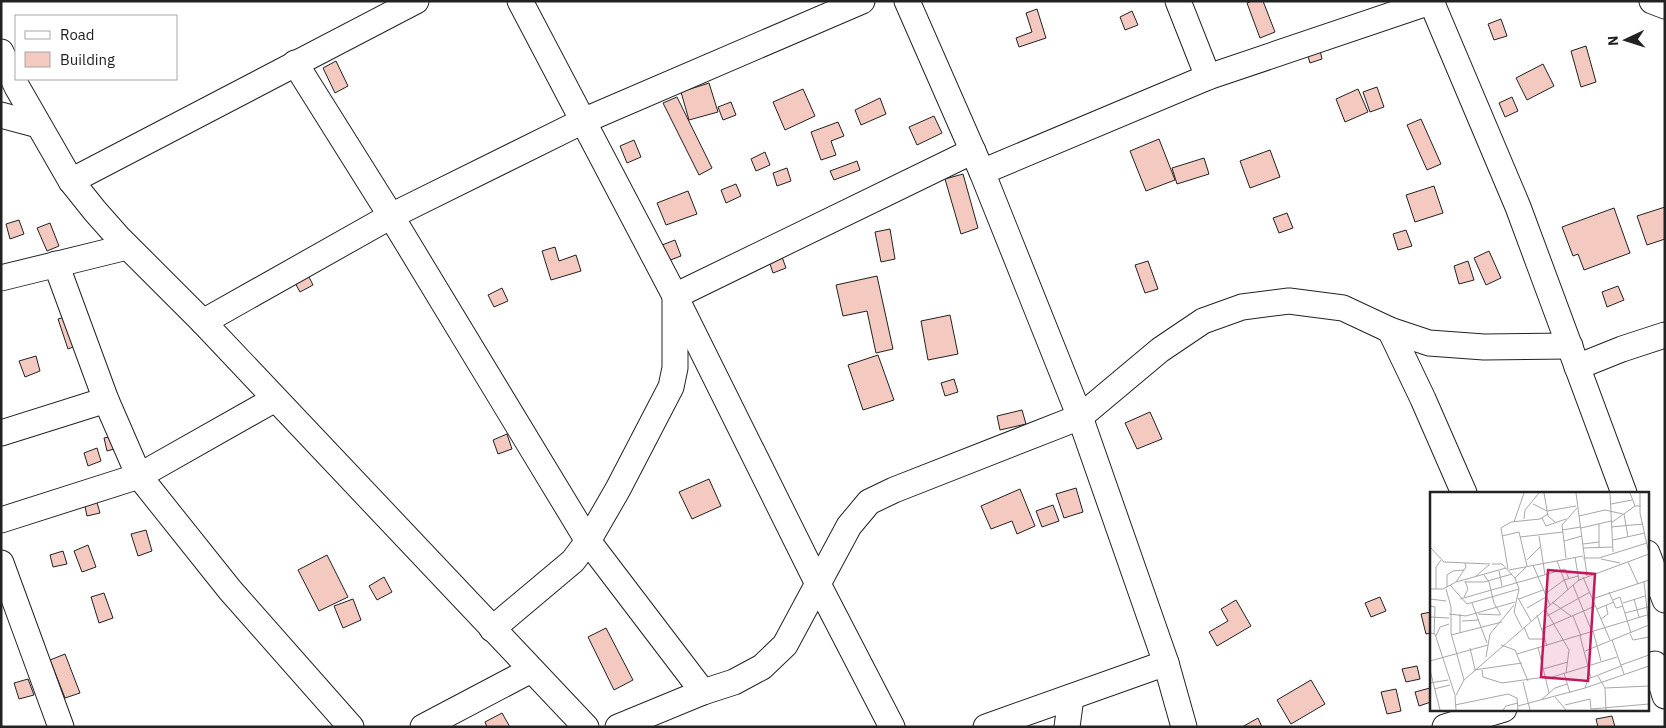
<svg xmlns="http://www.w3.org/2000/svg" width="1666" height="728" viewBox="0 0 1666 728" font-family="'IBM Plex Sans',sans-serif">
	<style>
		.building { fill: #f3c9c0; stroke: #222 }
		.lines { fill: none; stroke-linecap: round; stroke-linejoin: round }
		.minor-casing { stroke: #222; stroke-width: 27 }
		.minor { stroke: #fff; stroke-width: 25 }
		.inset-road { fill: none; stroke: #a7a7a7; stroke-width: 1 }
		.view { fill: #c2185b; fill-opacity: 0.15; stroke: #c2185b; stroke-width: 2.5 }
		.inset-edge { fill: none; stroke: #222; stroke-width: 2.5 }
	</style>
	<rect width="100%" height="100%" fill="#fff"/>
	<g class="building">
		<polygon points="1252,1 1263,1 1275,32 1260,38 1247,3"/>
		<polygon points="1037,9 1046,38 1019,47 1016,38 1032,32 1026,13"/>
		<polygon points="1132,11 1138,25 1125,30 1120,17"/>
		<polygon points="1501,19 1507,36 1494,40 1488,24"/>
		<polygon points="1319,46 1322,59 1310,63 1306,50"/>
		<polygon points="1586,46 1596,82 1581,87 1571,51"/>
		<polygon points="336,61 348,86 335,93 323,68"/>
		<polygon points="1543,64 1554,86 1527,100 1516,78"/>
		<polygon points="709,83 718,112 689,120 681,92"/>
		<polygon points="1377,87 1384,107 1370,112 1363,92"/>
		<polygon points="803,89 815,116 785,130 773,102"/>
		<polygon points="1358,89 1368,112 1345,122 1336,99"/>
		<polygon points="677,97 712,168 699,175 663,103"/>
		<polygon points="1512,97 1518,111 1505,117 1499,103"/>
		<polygon points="880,98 886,114 861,125 855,110"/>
		<polygon points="731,102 736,115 723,120 718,107"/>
		<polygon points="934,116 942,133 917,145 909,127"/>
		<polygon points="1421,119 1441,164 1427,170 1407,125"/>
		<polygon points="838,122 844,136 831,141 836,155 821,160 811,132"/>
		<polygon points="1159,139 1175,180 1146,191 1130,151"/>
		<polygon points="634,140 641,157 627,163 620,146"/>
		<polygon points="1270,150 1280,177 1250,188 1240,161"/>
		<polygon points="765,152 770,165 756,171 751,159"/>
		<polygon points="1204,158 1209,174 1177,184 1172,168"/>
		<polygon points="857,161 860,170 834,180 830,171"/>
		<polygon points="787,168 791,181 777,186 773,173"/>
		<polygon points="963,174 978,228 961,234 945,179"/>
		<polygon points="736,184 741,196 726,203 721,190"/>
		<polygon points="1434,186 1443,213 1415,222 1406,195"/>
		<polygon points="688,191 697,214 666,225 657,203"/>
		<polygon points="1665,207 1665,239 1647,245 1637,216"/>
		<polygon points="1614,208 1630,253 1584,270 1578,254 1573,256 1562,227"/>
		<polygon points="1287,213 1293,228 1279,233 1273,218"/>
		<polygon points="19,220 24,234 10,239 6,224"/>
		<polygon points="50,223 59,246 47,251 37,228"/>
		<polygon points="890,229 895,259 881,262 875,232"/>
		<polygon points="1406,230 1412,246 1398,250 1393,234"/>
		<polygon points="675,240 681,256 668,261 662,245"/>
		<polygon points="555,247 559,261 576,255 581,271 551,280 542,251"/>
		<polygon points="1489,251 1501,278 1486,285 1474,258"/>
		<polygon points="781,254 786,268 773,273 768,258"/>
		<polygon points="1148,261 1158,289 1145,293 1135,265"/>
		<polygon points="1468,261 1474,280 1459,284 1454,266"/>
		<polygon points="307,273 313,285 300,292 294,281"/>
		<polygon points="877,276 893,349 876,353 867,311 843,316 836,285"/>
		<polygon points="1618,286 1624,300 1607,307 1602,292"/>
		<polygon points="502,288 508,301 494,307 488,295"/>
		<polygon points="950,315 958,354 928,360 921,321"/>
		<polygon points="68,316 78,345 68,349 58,319"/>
		<polygon points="878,355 894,400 863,410 848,365"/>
		<polygon points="36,356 40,371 25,377 19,361"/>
		<polygon points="954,379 958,392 945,396 941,383"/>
		<polygon points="1022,410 1026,424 1000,430 997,416"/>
		<polygon points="1150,412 1162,439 1137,449 1125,423"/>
		<polygon points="507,434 512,449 498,454 493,440"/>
		<polygon points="119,435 121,447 107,451 104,438"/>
		<polygon points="97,448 101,461 88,466 84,453"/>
		<polygon points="709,479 721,506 692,519 679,492"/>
		<polygon points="1076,488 1083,512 1064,518 1056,494"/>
		<polygon points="1020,489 1035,526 1017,534 1012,521 991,529 981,506"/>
		<polygon points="96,499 100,513 87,516 84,502"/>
		<polygon points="1053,505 1059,521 1042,527 1036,511"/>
		<polygon points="146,530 152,551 138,556 131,534"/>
		<polygon points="88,545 96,567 82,572 74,551"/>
		<polygon points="63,551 67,564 53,567 50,555"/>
		<polygon points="327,555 348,597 319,611 298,570"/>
		<polygon points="384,577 392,592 377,600 369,586"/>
		<polygon points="104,593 113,618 99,623 91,597"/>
		<polygon points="1380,597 1386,611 1371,617 1365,603"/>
		<polygon points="353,599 361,620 343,628 334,606"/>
		<polygon points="1236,600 1251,626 1217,646 1209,632 1228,621 1221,609"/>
		<polygon points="1431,612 1431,633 1426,634 1421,614"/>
		<polygon points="606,628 633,680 614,690 588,637"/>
		<polygon points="65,654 80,693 65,698 50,660"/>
		<polygon points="1417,666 1420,679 1406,682 1402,669"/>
		<polygon points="28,679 34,695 19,699 14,683"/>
		<polygon points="1311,680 1325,704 1291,724 1277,700"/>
		<polygon points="1430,688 1431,702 1419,706 1415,692"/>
		<polygon points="1396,689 1401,711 1387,714 1381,692"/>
		<polygon points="502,713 510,727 487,727 485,722"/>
		<polygon points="1612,716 1615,727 1598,727 1596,719"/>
		<polygon points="1258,718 1262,727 1242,727"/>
	</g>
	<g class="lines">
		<defs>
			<g id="minor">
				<polyline points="520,1 675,296 818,584 892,727"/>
				<polyline points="907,1 982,172 1080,417 1166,663 1184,727"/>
				<polyline points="1178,1 1208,77"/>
				<polyline points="1431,1 1518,207 1624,493"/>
				<polyline points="1652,1 1665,6"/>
				<polyline points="1,52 17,87 71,181 95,211 118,237 203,322 586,727"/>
				<polyline points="295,63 391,216 588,541 703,692"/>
				<polyline points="1,115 38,125"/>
				<polyline points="982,172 1208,77 1433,1"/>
				<polyline points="71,181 416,1"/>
				<polyline points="56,264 106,400 139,476 230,590 351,727"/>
				<polyline points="1,278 127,247"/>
				<polyline points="675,296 973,151"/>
				<polyline points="203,322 391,216 583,121 862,1"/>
				<polyline points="1390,330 1423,399 1464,493"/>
				<polyline points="1577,367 1622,349 1665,335"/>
				<polyline points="1,433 106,400"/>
				<polyline points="1,520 139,476 275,399"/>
				<polyline points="1647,553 1665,600"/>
				<polyline points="1,563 61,727"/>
				<polyline points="492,629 573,561 588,541 618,489 671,387 675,368 675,301"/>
				<polyline points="1655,664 1665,696"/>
				<polyline points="423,727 531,670"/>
				<polyline points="618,727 703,692 734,682 762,667 785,645 849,526 869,502 894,490 1080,417 1160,350 1203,321 1242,307 1289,301 1343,308 1390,330 1429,343 1484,347 1570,346"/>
				<polyline points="986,727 1166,663"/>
				<polyline points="1067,727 1071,697"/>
				<polyline points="1445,727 1504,709"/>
			</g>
		</defs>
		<use href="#minor" class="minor-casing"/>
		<use href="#minor" class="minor"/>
	</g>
	<g transform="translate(1430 492)">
		<rect width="219" height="219" fill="#fff"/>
		<path class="inset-road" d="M114,1L118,24L125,30M146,1L157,84M180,1L183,60M200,1L205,14H211M103,12L117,19L146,14M181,12L202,8M194,22L198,45M149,24L175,18L193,22M112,26L116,34L136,27M94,27L95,18L109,1M84,30L94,1M181,31L205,14M181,35L213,32M151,36L181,29M132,38L151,35M72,44L89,40L97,74M109,44L115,83M90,45L133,40M183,48L215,41M134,49L152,44M153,52L169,50M0,55L14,70L60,72M153,56L182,55M169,56V32M145,65L149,89M136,66L132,33L147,16M153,66H169L217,51M171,67L190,71M97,68L110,55M127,69L138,98M198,70L208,92M62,72H72L85,86L89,97L84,120L92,136M103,73L120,113M78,77L71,36L81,30L110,27L118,22M79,78L153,64M69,79L72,94M54,83L59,90L64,111L71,123M46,84L59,73M153,85L180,148M85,86L96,75M26,90L36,75L35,71M35,90H54L82,82M214,90L219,136M20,93L37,112L89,97M143,93L162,140M17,95V83L23,79L34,78M0,97H13L26,90L76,76M6,97V75L11,68M16,97L21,115V141L34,188M179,100L186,116L193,114M115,102L134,88L148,84M34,105L38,97L35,89M88,106L101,129M0,107L16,109M30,107L135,77L139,87M89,107L113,98M162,107L219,88M204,107L209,125M183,108L190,105L201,141M122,110L141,124M42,111L57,151M193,111L215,104M0,114L5,115L4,142M97,116L116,105M115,117L139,158L136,181M167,117L184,110M195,121L218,115M19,122L36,124L85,110M48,122L70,123M107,123L117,154M117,124L160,100M143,124L151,144M0,125L19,126M171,127L178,122L176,113M32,129L49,128M94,135L99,147H115M112,137L165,114M163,139L171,169M0,141L5,142L25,203M30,141V122M200,142L203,148L219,145M21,143L72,130M6,144L10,135L19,132M150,144L161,186M182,148L194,182M71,153L85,158L98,189M108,155L119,201M40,156L45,177M155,159L219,133M87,162L217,123M56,165L60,142L84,113M0,169L58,153M191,173L219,163M113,177L138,170M0,178L10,218M44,178L92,171M52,178L53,185L72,191L115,185M134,181L140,201M168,184L175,196L176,218M116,187L187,165M93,190L100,218M0,191L18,188M155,196L158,187L191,174M175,196L219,194M4,197L20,193M125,205L136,218M111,208L125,196L137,192M25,213L78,202L87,206L88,218M135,213L160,207L161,217M88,214L155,196L219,174M161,217L219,212M26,218L25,205L34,188L149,88L219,62L210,21V1M73,218L76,214L88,211"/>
		<path class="view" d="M118,78L165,82L158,189L111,185Z"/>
		<rect width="219" height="219" class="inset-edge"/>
	</g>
	<rect width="1666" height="728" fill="none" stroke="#222222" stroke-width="5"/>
	<rect x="15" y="15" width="162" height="65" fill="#ffffff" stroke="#a7a7a7"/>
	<rect x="25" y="31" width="25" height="8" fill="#ffffff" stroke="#a7a7a7"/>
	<text x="60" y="40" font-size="15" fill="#222222">Road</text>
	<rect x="25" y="52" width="25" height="15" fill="#f3c9c0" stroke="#a7a7a7"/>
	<text x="60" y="65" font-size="15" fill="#222222">Building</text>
	<g transform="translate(1626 40) rotate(266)" stroke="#ffffff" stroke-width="4" paint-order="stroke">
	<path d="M0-4L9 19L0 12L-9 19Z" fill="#222222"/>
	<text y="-8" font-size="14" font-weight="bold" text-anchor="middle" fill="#222222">N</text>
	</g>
</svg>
